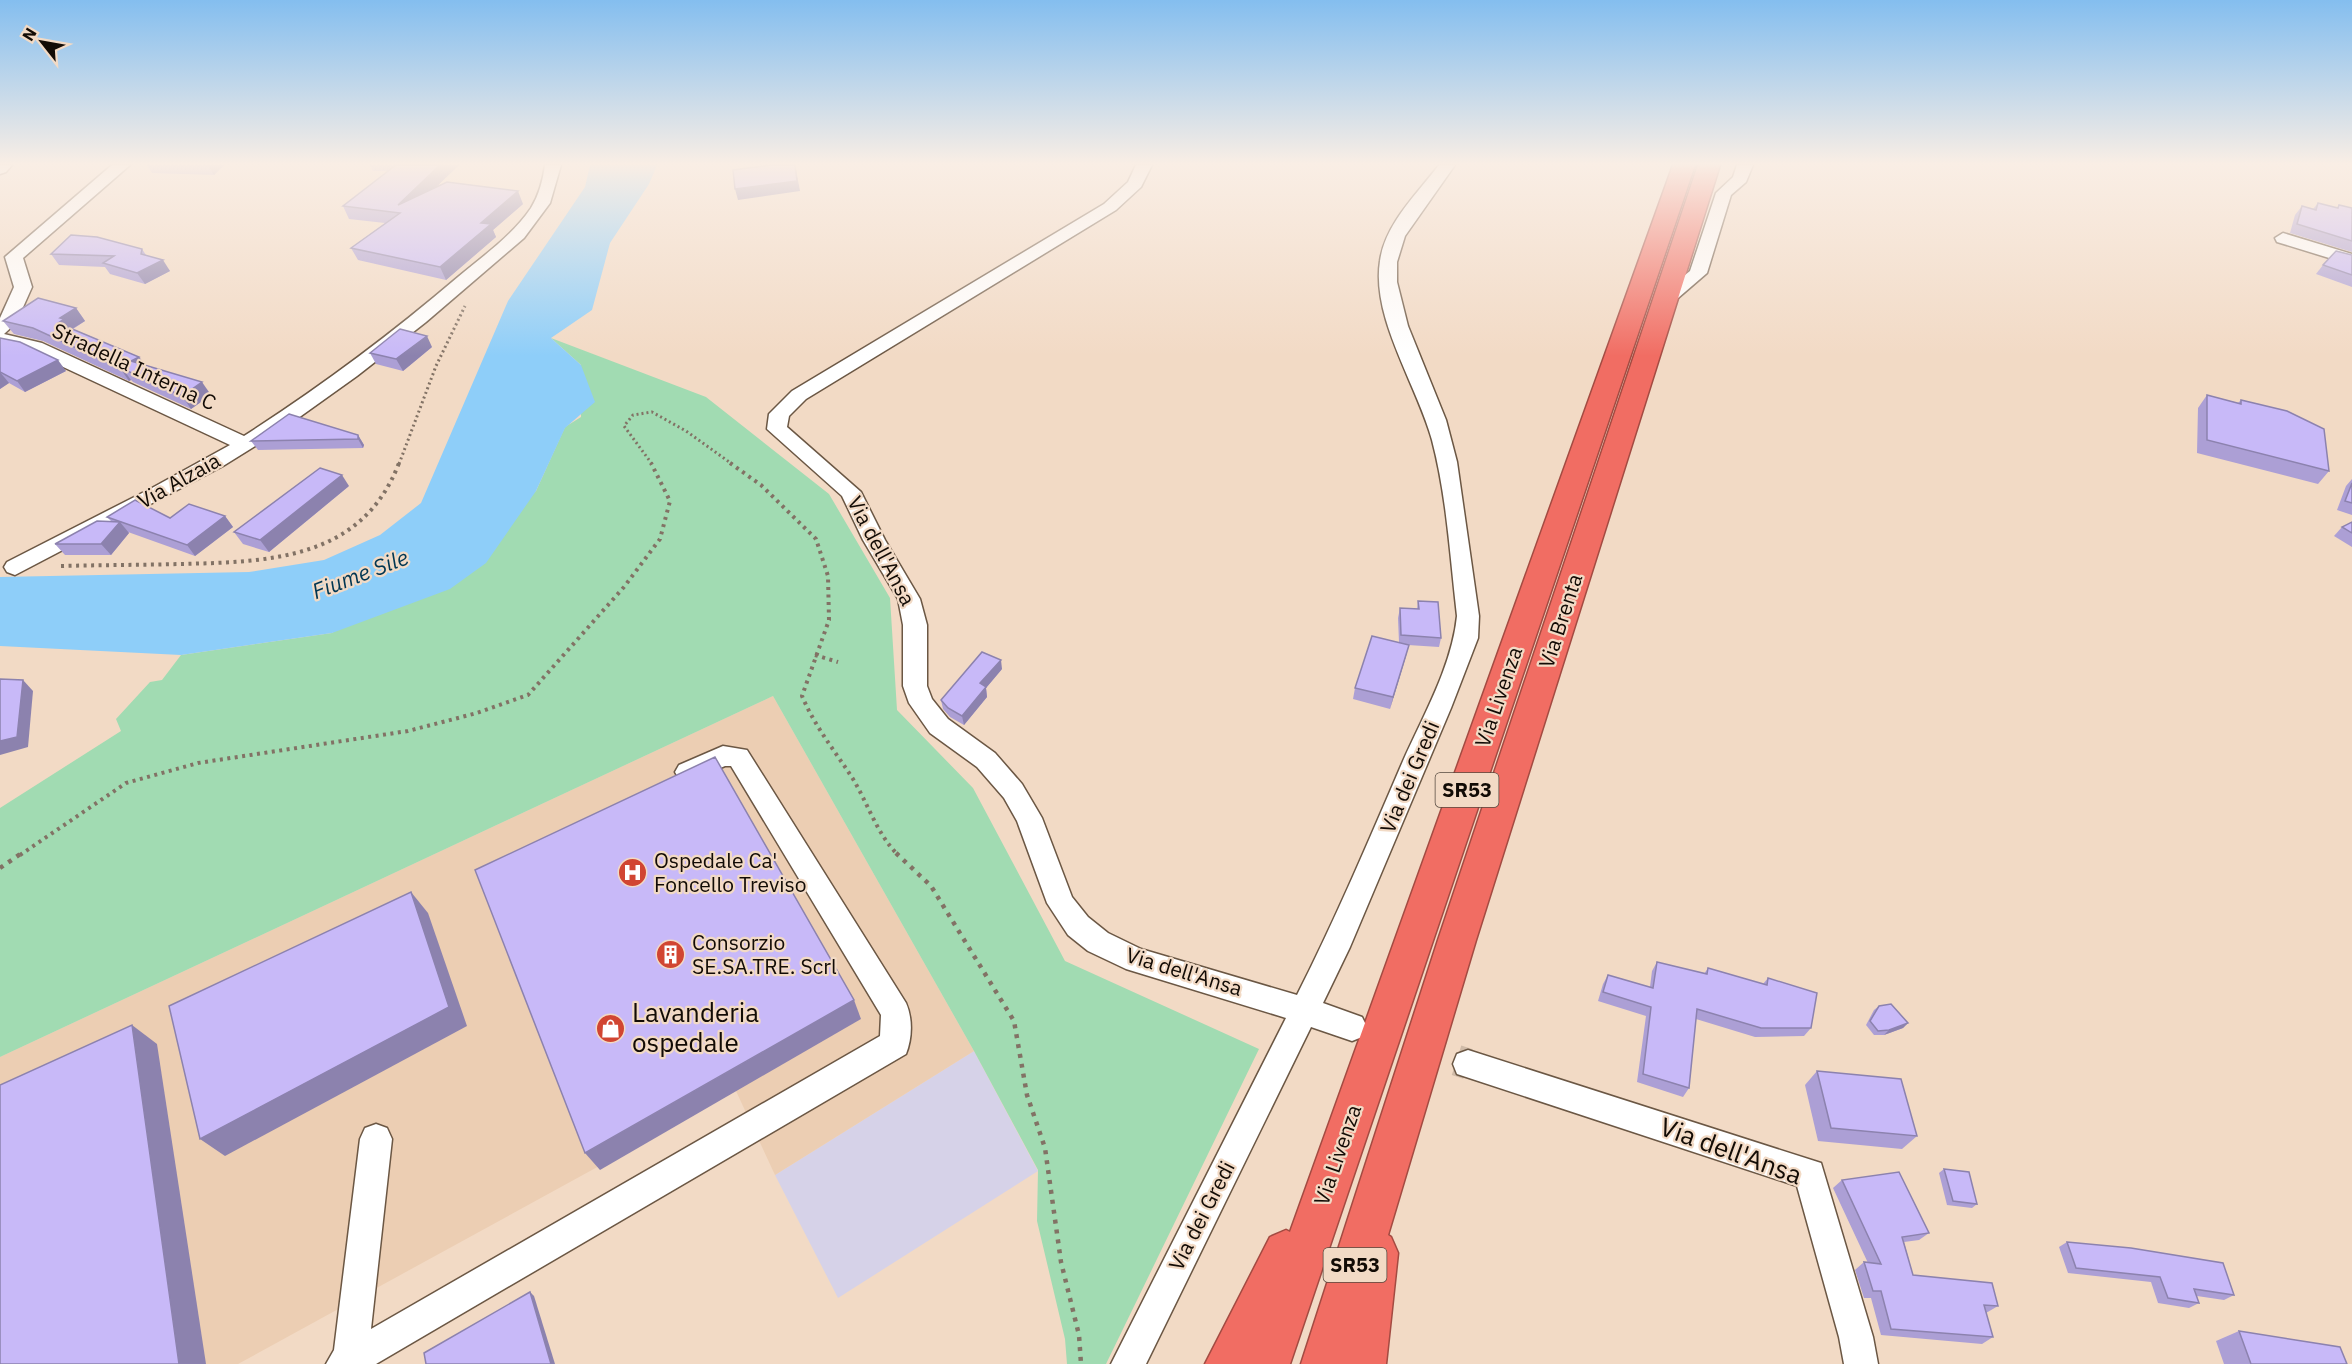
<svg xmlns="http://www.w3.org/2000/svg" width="2352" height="1364" viewBox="0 0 2352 1364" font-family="'IBM Plex Sans',sans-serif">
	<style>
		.industrial { fill: #d6d2e8 }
		.built { fill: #ecceb3 }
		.green { fill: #a1dbb2 }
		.water { fill: #8ecef9 }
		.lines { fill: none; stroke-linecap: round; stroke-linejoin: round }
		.minor-tunnel { stroke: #d0bba8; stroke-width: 31; stroke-dasharray: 31 15; stroke-linecap: butt }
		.minor-casing { stroke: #6b5744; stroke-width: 3 }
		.highway-casing { stroke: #a34b42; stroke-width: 3 }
		.path-far2 { stroke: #827265; stroke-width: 3; stroke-dasharray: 2 3; stroke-linecap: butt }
		.path-far1 { stroke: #827265; stroke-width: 4; stroke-dasharray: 3 4.5; stroke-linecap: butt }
		.path { stroke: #827265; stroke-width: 4.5; stroke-dasharray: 4 6; stroke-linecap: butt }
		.minor { fill: #fff; fill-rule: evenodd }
		.highway { fill: #f16d63; fill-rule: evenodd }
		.wall { fill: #ac9fd5 }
		.shaded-wall { fill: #8c82ae }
		.building { fill: #c8b9f8; stroke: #8c82ae; stroke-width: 1.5 }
		.labels { text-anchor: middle; stroke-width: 4.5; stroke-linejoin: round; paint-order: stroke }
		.shield { fill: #f2dac5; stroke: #55493f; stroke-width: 1.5 }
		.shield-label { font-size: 20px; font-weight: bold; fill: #120b05 }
		.street-label { font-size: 21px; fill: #120b05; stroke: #f2dac5 }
		.poi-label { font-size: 21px; fill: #120b05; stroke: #f2dac5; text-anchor: start }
		.water-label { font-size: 22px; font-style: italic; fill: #003652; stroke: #f2dac5 }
		.near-poi-label { font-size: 26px; fill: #120b05; stroke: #f2dac5; text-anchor: start }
		.near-street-label { font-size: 26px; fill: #120b05; stroke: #f2dac5 }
	</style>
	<rect width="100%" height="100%" fill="#f2dac5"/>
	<polygon class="industrial" points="974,1051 1038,1171 838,1298 775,1175"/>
	<polygon class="built" points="773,696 974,1051 775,1175 736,1091 238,1364 5,1364 0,1304 0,1057"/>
	<polygon class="green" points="551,338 706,397 829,494 890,598 897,710 973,788 1065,961 1259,1049 1106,1364 1067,1364 1065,1339 1037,1221 1038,1170 974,1051 773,696 0,1057 0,808 121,731 116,719 150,682 162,680 181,655 332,633 536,491 565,427 581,417 581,365"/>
	<polygon class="water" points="590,165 657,165 649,184 610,243 592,310 551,338 581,365 595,402 565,428 536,491 486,563 450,589 332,633 181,655 0,646 0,577 249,572 324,560 380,535 421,503 508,301 585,187"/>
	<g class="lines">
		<polyline class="minor-tunnel" points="1369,1032 1468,1064"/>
		<defs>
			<g id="minor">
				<polygon points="0,165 12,165 6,172 0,174"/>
				<path d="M112,165H130L23,258L32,287L16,323L4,334L42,343L244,436C319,388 390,335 458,277C483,256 512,236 531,208C539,195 543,180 545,165H561L550,203L524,238L426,322L357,376L287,426L223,466L15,575L7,572L4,567L7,562L152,488L230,445L29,351L0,345V318L14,287L5,257Z"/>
				<path d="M1136,165H1152L1141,187L1116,210L806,399L789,416L787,427L861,492L885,540L920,599L927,625V686L932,699L948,719L995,753L1022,784L1042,818L1072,897L1088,917L1108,933L1141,949L1297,995C1336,918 1369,840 1403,761C1423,716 1452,666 1457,616C1450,557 1447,497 1432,440C1417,385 1371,318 1380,261C1385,224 1417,194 1439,165H1455L1405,236L1397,262V282L1408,326L1446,420L1457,462L1479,616L1478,638L1451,708L1350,947L1323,1003L1362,1017L1367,1027L1362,1037L1352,1041L1311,1027L1146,1364H1111L1286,1018L1126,969L1088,951L1068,935L1047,903L1017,821L1004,798L977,767L930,733L909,703L903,686V625L898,599L863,540L842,496L767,429L769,414L792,391L1104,204L1128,182Z"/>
				<polygon points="1737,165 1753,165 1746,182 1731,195 1707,273 1671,304 1659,304 1656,300 1659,296 1690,271 1716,193 1733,177"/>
				<polygon points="2283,233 2352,254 2352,265 2277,242 2275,238"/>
				<path d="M723,746L747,750L906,1003C913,1019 912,1039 906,1054L376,1364H326L334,1350L360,1139L365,1128L376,1124L387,1128L392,1139L371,1329L880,1036L881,1015L731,766H725L688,782L679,779L675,772L679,765Z"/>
				<polygon points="1468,1050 1821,1163 1873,1337 1878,1364 1844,1364 1839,1337 1797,1186 1457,1074 1453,1064 1457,1054"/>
			</g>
			<g id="highway">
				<polygon points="1673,165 1695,165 1290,1364 1205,1364 1270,1237 1286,1230 1290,1232"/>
				<polygon points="1698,165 1720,165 1476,940 1388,1235 1391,1237 1398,1253 1386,1364 1301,1364 1438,940"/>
			</g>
		</defs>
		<use href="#minor" class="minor-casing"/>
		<use href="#highway" class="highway-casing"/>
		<g class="path-far2">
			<polyline points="399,464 436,366 465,306"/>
			<polyline points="652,464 624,426 633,415 652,412 686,431 732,464"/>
		</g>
		<g class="path-far1">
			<path d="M730,463L761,485L816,539L828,576L829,620L802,696C815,727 835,751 853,779C868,804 877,834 898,855"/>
			<path d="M61,566C101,565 140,565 180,564C269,562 362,560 399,463"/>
			<polyline points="815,655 838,662"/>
			<polyline points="20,855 126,783 198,763 408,731 477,713 528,695 624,587 660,539 670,501 651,463"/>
		</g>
		<g class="path">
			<polyline points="896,853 931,886 1014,1021 1027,1095 1045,1148 1061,1262 1079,1335 1081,1364"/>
			<polyline points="0,868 22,853"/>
		</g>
		<use href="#minor" class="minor"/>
		<use href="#highway" class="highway"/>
	</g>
	<g class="wall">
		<polygon points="147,165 224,165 214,175 152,173"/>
		<polygon points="370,165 459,165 437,186 523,204 493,230 496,237 446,280 358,260 351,248 385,223 349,219 343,206 389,171 373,171"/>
		<polygon points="2318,203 2337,208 2339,205 2352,208 2352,252 2290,233 2295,215 2302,206 2313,209"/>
		<polygon points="142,249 146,255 170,271 145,284 110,274 105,267 59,265 51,254"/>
		<polygon points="2352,255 2352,287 2316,274 2323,265"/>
		<polygon points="76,308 85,321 73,329 139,357 145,365 211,395 191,409 133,382 131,380 129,381 43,341 14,334 3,321"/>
		<polygon points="0,338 66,371 25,392 9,383 0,389"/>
		<polygon points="432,347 403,371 376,364 370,353"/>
		<polygon points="2207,395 2238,403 2241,400 2329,471 2318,484 2197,453 2198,408"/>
		<polygon points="358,435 364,445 363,448 258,450 251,441"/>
		<polygon points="2352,479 2352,515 2337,510 2346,486"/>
		<polygon points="349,486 269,552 243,544 234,532"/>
		<polygon points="225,516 233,527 195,556 128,532 129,533 111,555 65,555 55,544 111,521 107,517 170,518"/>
		<polygon points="2352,522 2352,547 2334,536 2342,527"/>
		<polygon points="1418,601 1441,638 1439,647 1408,645 1406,656 1390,709 1353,699 1355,688 1399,642 1398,618 1400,608 1417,609"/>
		<polygon points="1002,669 986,688 987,697 964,725 950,717 943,709 941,700"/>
		<polygon points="1657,962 1704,974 1708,968 1763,984 1768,978 1811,1028 1804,1036 1755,1037 1696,1019 1689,1088 1683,1097 1637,1082 1646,1016 1598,1001 1603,984 1608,975 1650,987 1652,971"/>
		<polygon points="1879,1006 1908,1023 1903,1028 1884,1035 1874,1035 1866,1025 1874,1010"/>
		<polygon points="1817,1071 1917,1136 1902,1149 1818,1141 1805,1085"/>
		<polygon points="1944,1169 1977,1204 1972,1208 1947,1205 1939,1173"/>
		<polygon points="1842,1180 1929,1233 1919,1240 1904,1242 1913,1275 1998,1306 1986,1313 1993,1337 1982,1344 1881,1335 1871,1298 1864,1298 1855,1270 1864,1262 1868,1263 1833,1188"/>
		<polygon points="2067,1242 2234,1295 2224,1300 2197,1296 2199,1303 2189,1308 2158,1303 2151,1282 2068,1273 2059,1247"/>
		<polygon points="2239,1331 2347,1364 2224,1364 2216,1341"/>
	</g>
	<g class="shaded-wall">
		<polygon points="208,165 224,165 214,175"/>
		<polygon points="440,165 459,165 404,218 398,205"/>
		<polygon points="795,165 800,191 738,200 735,189"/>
		<polygon points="518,191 523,204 493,230 496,237 446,280 440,267 481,223"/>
		<polygon points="163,260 170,271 145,284 137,273"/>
		<polygon points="76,308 85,321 72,329 58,323 60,318"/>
		<polygon points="427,336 432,347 403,371 396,359"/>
		<polygon points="139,357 149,370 131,361"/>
		<polygon points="58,360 66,371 25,392 17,381"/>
		<polygon points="125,365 123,369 131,380 129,381 120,368"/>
		<polygon points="0,372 9,383 0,389"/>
		<polygon points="202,382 211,395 191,409 182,396"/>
		<polygon points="358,435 364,445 363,448 358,439"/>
		<polygon points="342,475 349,486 269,552 260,540"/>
		<polygon points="225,516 233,527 195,556 187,545"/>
		<polygon points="120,522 129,533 111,555 101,544"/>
		<polygon points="1409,645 1406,656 1390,709 1393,697"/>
		<polygon points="1001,660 1002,669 986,688 987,697 964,725 962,716 980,683"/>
		<polygon points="23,680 33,691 28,747 0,755 0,741"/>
		<polygon points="411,892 428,913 467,1026 225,1156 200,1139"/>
		<polygon points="854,1000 861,1019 600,1170 585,1153"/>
		<polygon points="1908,1023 1903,1028 1884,1035 1889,1030"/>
		<polygon points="132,1025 157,1044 206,1364 179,1364"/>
		<polygon points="530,1292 534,1296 555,1364 551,1364"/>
	</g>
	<g class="building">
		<polygon points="396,165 440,165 398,205 447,182 518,191 481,223 491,224 440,267 351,248 400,213 343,206"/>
		<polygon points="772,165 795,165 797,181 735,189 733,170"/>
		<polygon points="2318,203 2338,208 2339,205 2352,208 2352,241 2297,224 2302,206 2316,210"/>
		<polygon points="71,235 97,237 142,249 141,254 163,260 137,273 103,263 114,256 51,254"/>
		<polygon points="2336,251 2352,255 2352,275 2323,265"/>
		<polygon points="38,298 76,308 60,318 64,319 58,323 139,357 131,361 202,382 182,396 123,369 125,365 120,368 33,328 3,321"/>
		<polygon points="400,329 427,336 396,359 370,353"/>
		<polygon points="0,338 20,342 58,360 17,381 0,372"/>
		<polygon points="2207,395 2241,404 2241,400 2287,411 2324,429 2329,471 2207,440"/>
		<polygon points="289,414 358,435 358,439 251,441"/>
		<polygon points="320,468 342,475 260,540 234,532"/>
		<polygon points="2352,483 2352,503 2345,501"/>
		<polygon points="135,500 170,518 189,504 225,516 187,545 107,517"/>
		<polygon points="97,521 120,522 101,544 55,544"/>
		<polygon points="2352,522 2352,533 2342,527"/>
		<polygon points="1418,601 1438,602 1441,638 1401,635 1400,608 1419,609"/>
		<polygon points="1372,636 1409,645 1393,697 1355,688"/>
		<polygon points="982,652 1001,660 980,683 986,687 962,716 948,708 941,700"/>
		<polygon points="0,679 23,680 17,737 0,741"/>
		<polygon points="715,757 854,1000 585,1153 475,870"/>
		<polygon points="411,892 449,1007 200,1139 169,1006"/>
		<polygon points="1657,962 1707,974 1708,968 1767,985 1768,978 1817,993 1811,1028 1761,1028 1697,1009 1689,1088 1643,1074 1651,1007 1603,992 1608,975 1653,988"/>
		<polygon points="1891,1004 1908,1023 1889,1030 1878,1031 1870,1021 1879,1006"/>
		<polygon points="132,1025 179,1364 0,1364 0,1085"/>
		<polygon points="1817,1071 1901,1079 1917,1136 1831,1128"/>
		<polygon points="1944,1169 1969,1172 1977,1204 1953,1201"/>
		<polygon points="1899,1172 1929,1233 1902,1237 1913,1275 1992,1283 1998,1306 1984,1305 1993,1337 1891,1329 1881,1291 1873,1291 1864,1262 1881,1264 1842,1180"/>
		<polygon points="2067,1242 2131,1248 2223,1263 2234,1295 2194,1289 2199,1303 2168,1298 2160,1277 2076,1268"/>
		<polygon points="530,1292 551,1364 426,1364 424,1353"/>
		<polygon points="2239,1331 2340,1347 2347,1364 2251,1364"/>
	</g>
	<linearGradient id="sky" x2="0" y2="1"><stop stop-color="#84beef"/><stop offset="0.46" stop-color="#f9eee5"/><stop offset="1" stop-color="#f9eee5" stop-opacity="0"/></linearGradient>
	<rect width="2352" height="356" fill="url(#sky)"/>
	<defs>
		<symbol id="hospital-disc" viewBox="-11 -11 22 22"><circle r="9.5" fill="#d14532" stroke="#f2dac5"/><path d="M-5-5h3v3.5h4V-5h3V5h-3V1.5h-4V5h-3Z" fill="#fff"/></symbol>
		<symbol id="building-disc" viewBox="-11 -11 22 22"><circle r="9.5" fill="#d14532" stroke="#f2dac5"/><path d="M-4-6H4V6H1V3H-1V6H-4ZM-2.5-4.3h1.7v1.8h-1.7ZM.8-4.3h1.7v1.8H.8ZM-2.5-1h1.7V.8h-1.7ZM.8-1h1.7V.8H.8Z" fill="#fff"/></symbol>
		<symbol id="shop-disc" viewBox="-11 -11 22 22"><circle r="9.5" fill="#d14532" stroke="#f2dac5"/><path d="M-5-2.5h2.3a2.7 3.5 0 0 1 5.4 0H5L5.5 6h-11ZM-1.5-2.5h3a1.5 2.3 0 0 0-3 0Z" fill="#fff"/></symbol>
	</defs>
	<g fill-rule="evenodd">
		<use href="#hospital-disc" x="616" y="856" width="33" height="33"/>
		<use href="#building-disc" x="654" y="938" width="33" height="33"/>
		<use href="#shop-disc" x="594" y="1012" width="33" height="33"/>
	</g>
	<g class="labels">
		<g class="shield">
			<rect x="1435.5" y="773" width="63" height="34" rx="4.5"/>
			<rect x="1323.5" y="1248" width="63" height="34" rx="4.5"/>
		</g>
		<g class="shield-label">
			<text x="1467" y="797">SR53</text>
			<text x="1355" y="1272">SR53</text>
		</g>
		<g class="street-label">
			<text transform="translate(134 367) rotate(25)" y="7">Stradella Interna C</text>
			<text transform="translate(179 481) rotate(-29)" y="7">Via Alzaia</text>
			<text transform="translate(881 551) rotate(62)" y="7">Via dell'Ansa</text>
			<text transform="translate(1561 621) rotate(-72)" y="7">Via Brenta</text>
			<text transform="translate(1499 697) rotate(-71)" y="7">Via Livenza</text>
			<text transform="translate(1410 777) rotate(-67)" y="7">Via dei Gredi</text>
			<text transform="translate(1184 972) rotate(17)" y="7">Via dell'Ansa</text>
			<text transform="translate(1338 1155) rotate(-71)" y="7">Via Livenza</text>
			<text transform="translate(1202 1216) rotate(-63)" y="7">Via dei Gredi</text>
		</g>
		<g class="poi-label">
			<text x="654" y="868">Ospedale Ca'<tspan x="654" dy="24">Foncello Treviso</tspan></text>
			<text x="692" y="950">Consorzio<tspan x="692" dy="24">SE.SA.TRE. Scrl</tspan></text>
		</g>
		<g class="water-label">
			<text transform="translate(360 574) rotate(-21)" y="8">Fiume Sile</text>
		</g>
		<g class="near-poi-label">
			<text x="632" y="1022">Lavanderia<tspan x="632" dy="30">ospedale</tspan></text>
		</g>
		<g class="near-street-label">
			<text transform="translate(1731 1151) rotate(20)" y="9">Via dell'Ansa</text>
		</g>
	</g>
	<g transform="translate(42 42) rotate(301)" stroke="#f2dac5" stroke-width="4.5" paint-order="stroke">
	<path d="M0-4.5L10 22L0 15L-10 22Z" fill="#120b05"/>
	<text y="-9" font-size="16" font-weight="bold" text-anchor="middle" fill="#120b05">N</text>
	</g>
</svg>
